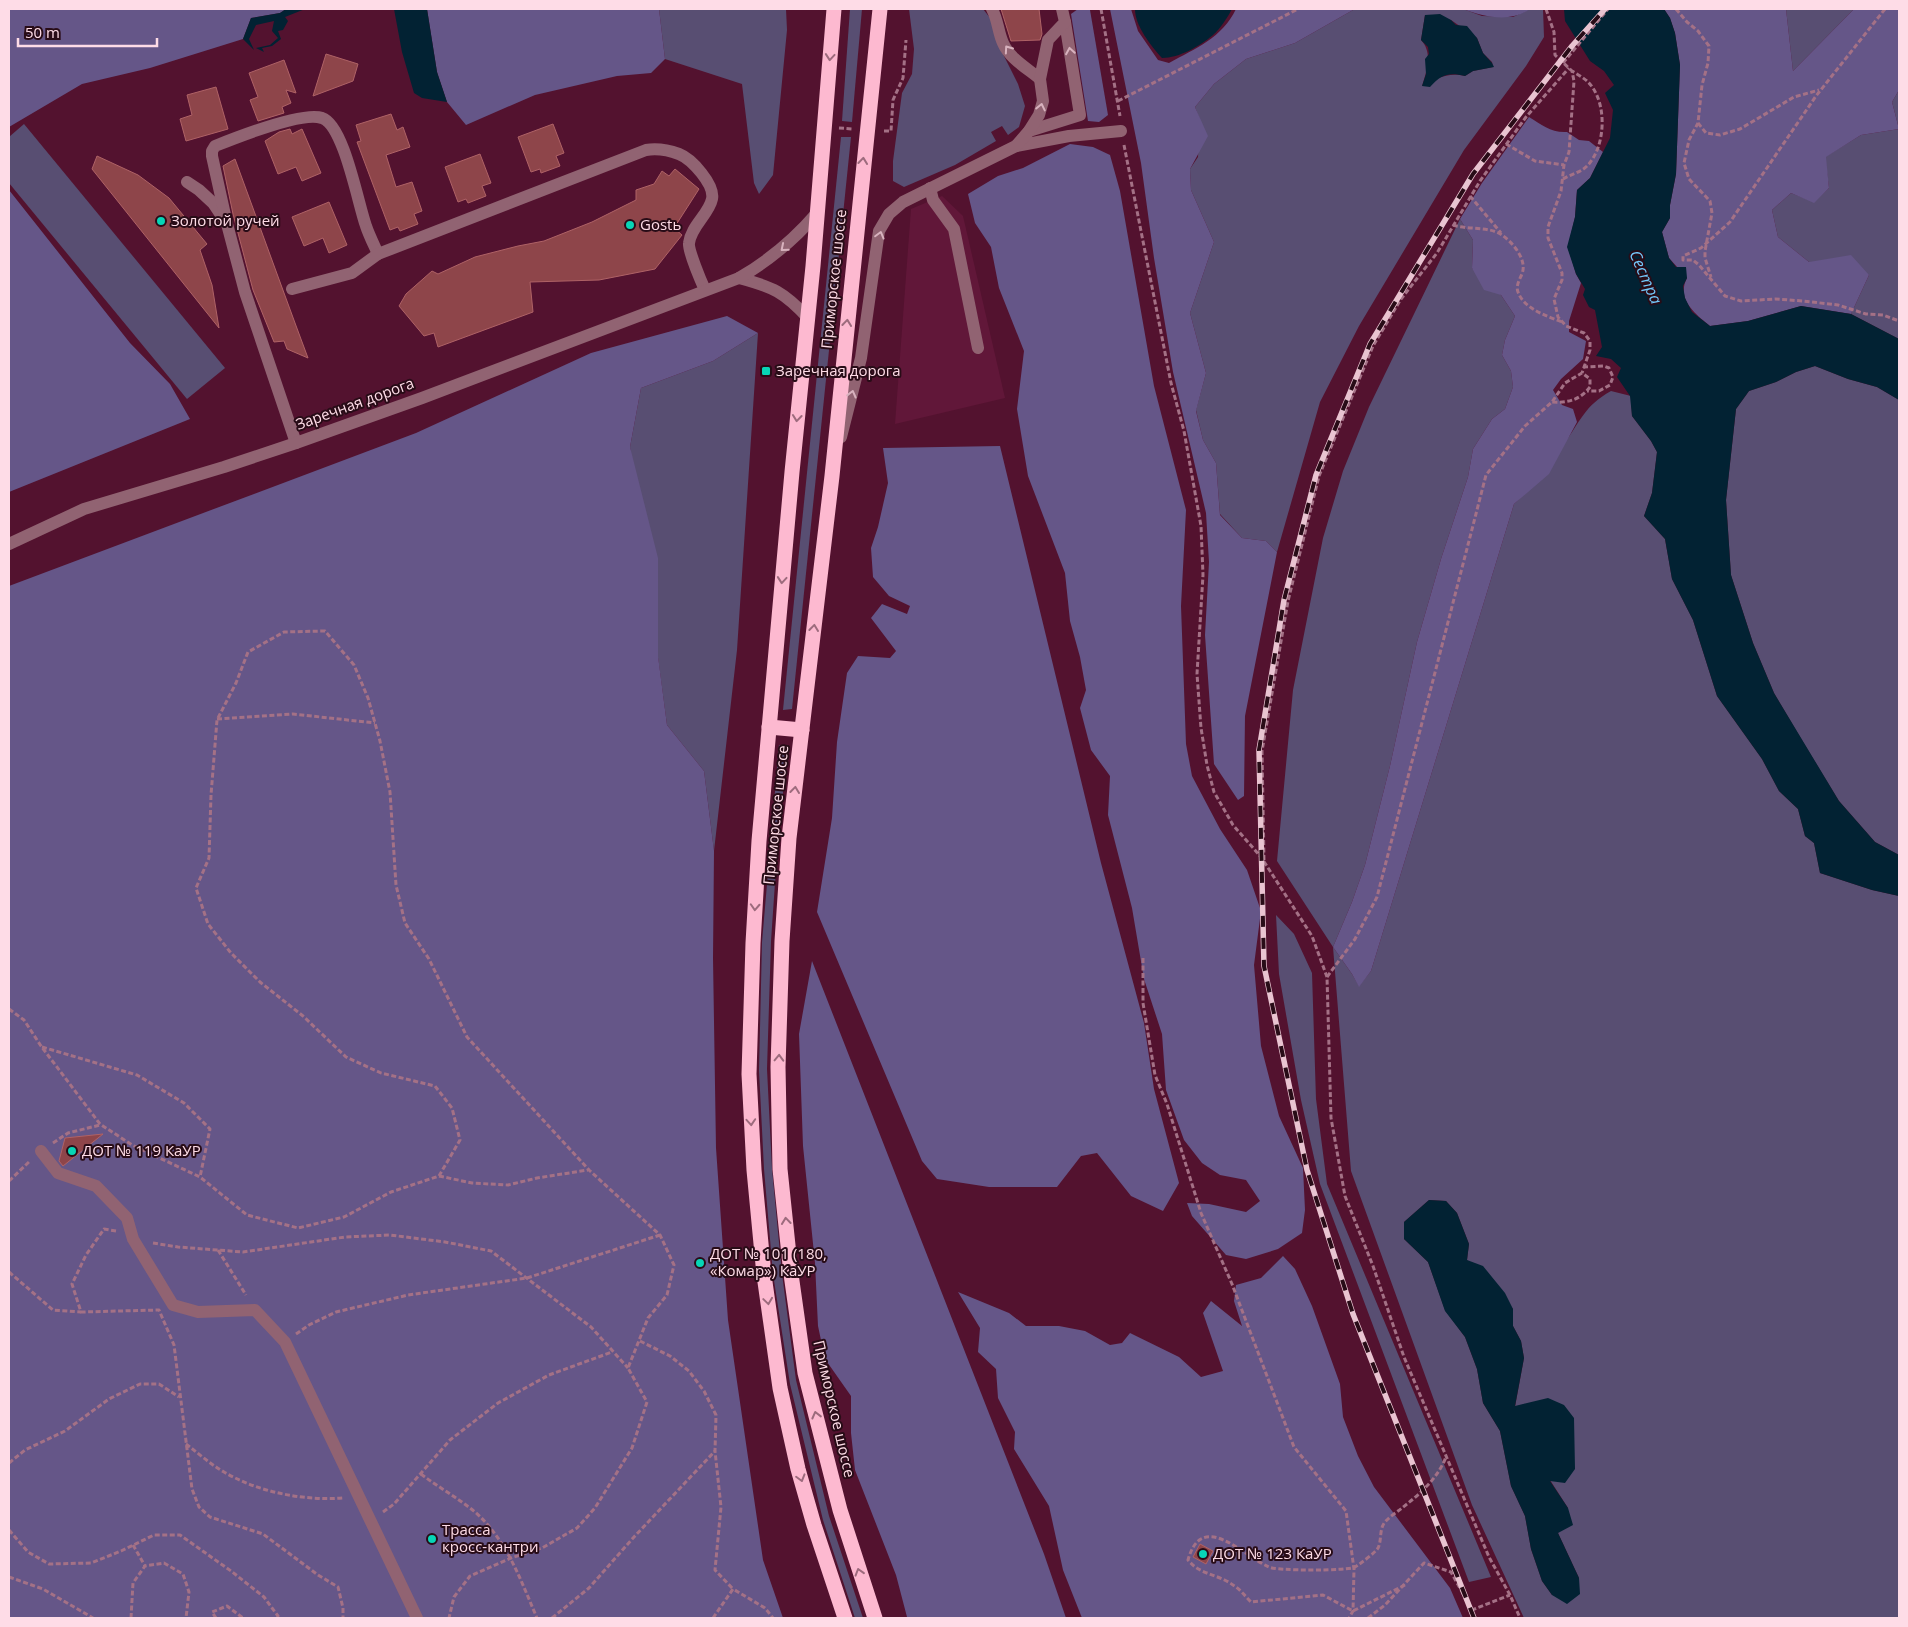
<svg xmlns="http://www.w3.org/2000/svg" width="1908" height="1627" viewBox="0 0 1908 1627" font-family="'Open Sans',sans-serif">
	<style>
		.built { fill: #611739 }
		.green { fill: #584e72; fill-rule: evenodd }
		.forest { fill: #655688 }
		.water { fill: #022233 }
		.building { fill: #8e454a; stroke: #af6266 }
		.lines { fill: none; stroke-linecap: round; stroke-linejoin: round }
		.path { stroke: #a47186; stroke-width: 3; stroke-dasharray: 5 2.5; stroke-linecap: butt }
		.minor { stroke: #916372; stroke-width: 12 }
		.highway { stroke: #fdb9d0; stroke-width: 15 }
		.rail-casing { stroke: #e9c4d1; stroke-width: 5.5 }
		.rail { stroke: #280c17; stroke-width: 4; stroke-dasharray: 11; stroke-linecap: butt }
		.oneway { stroke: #d8b2be }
		.oneway2 { stroke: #9d6b7d }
		.poi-dot { fill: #07d5b6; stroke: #280c17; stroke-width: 2 }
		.labels { text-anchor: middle; stroke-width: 4; stroke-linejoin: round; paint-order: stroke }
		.poi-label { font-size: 15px; fill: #fedce7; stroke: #280c17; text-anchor: start }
		.street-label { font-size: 15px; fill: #fedce7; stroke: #280c17 }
		.water-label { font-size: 16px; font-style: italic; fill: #73c9fc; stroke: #280c17 }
	</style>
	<rect width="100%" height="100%" fill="#53122f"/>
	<polygon class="built" points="942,196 963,216 1005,398 895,424 911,209"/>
	<g class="green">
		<polygon points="659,9 786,9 787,30 773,175 759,194 754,183 742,84 665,59"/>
		<polygon points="850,9 862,9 852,122 842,121"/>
		<polygon points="909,9 983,9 995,24 1000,48 1018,84 1025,106 1019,127 1008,135 1002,126 991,132 996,141 955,165 904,187 893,181 893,161 902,93 912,74 914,49"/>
		<path d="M1363,9H1463L1482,16L1513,17L1530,9H1543L1544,37L1526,66L1464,150L1359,326L1320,402L1277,552L1266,541L1242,538L1220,514L1216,463L1203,440L1196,410L1206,373L1190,313L1214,242L1191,190L1190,169L1198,157L1200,120L1195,107L1214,84L1246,59L1295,43L1353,10ZM1425,15L1451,20L1477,38L1483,53L1492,62L1493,67L1473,71L1465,76C1448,72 1437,78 1422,86C1427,70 1433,53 1421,40Z"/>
		<polygon points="1786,9 1854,9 1793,71"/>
		<polygon points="1899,90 1899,339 1851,314 1869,275 1809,262 1778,237 1772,210 1791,193 1814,202 1829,188 1825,157 1861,135 1899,129 1892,102"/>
		<polygon points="24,124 225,368 187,399 9,183 9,137"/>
		<polygon points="841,137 851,137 792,709 783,710"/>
		<path d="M1460,219L1473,240L1472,268L1501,295L1515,316L1505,340L1502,355L1511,371L1513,387L1505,409L1492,419L1473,449L1468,477L1441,559L1417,642L1390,766L1365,865L1352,902L1333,947L1352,974L1359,986L1371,971L1514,504C1533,487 1548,466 1563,445C1581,421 1584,406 1611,391L1631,396L1632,416L1651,441L1657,452L1652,493L1644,516L1665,539L1672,579L1693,620L1717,696L1762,759L1779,791L1798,809L1805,836L1814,843L1820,873L1872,890L1899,896V1618H1524L1472,1505L1351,1171L1333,947L1277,861L1293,690L1323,538L1343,471L1369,407ZM1429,1200L1446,1201L1457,1213L1469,1244L1467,1260L1513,1309V1326L1521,1341L1524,1358L1515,1407L1550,1480L1568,1508L1558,1533L1579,1578L1552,1595L1542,1581L1531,1549L1525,1516L1511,1486L1500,1431L1483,1403L1477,1369L1465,1337L1445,1310L1428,1262L1404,1239V1222Z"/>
		<polygon points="758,333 737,650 714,851 704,771 667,725 630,447 641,388 713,361"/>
		<polygon points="1815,366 1848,379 1877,387 1899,400 1899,855 1875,842 1839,801 1803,742 1774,693 1753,643 1731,575 1726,500 1736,409 1749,391 1776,382 1796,372"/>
		<polygon points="779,745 788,746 778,839 771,941 767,1069 772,1169 782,1274 796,1380 829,1516 863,1618 855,1618 823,1520 790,1384 773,1274 764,1169 759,1071 762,942"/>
		<polygon points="1276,915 1294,934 1312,973 1316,1099 1327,1184 1491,1577 1469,1582 1320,1184 1301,1100 1279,974"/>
	</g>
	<g class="forest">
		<polygon points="9,9 286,9 280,13 251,18 243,39 150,68 82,84 9,127"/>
		<polygon points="427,9 659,9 665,59 651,73 617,76 535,95 466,125 447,102 437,72"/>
		<polygon points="1078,9 1090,10 1108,115 1099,122 1088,121 1071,14"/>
		<path d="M1110,9H1131L1138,31L1158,60L1169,63C1196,48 1222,38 1236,9H1363L1353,10L1295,43L1246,59L1214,84L1195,107L1208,136L1190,169L1191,190L1214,242L1190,313L1206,373L1196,411L1203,440L1216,463L1220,515L1242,538L1266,541L1277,552L1245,716L1244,796L1238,800L1214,764L1205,635L1209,562L1206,513L1173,372L1154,258L1141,163Z"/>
		<path d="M1463,9H1530C1510,23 1485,17 1463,9Z"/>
		<path d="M1664,9H1786L1793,71L1854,9H1899V90L1892,102L1899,129L1861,135L1826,157L1829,188L1814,203L1791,193L1772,210L1778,237L1809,262L1851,255L1869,275L1851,314L1801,306L1748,321L1710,326C1695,314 1676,299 1687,278L1669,258L1662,232L1670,218V205L1676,174L1680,65L1675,33L1670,18Z"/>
		<path d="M1529,117C1542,125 1551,133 1567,132L1579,140L1589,141L1603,152L1590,178L1577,190L1575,217L1568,247L1576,274L1581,283L1569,321V332L1586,341L1583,359L1561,379L1553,390L1562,405L1573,409L1577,422L1549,474L1514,504L1371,971L1359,987L1352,974L1333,947L1352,902L1365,865L1390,766L1417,642L1441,559L1468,477L1473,449L1492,419L1505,409L1513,387L1511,371L1502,355L1505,340L1515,316L1501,295L1484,290L1472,268L1473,240L1460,219L1482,183Z"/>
		<polygon points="1070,144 1093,147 1110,155 1120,191 1154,386 1186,510 1181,606 1186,744 1192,776 1220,829 1247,870 1261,911 1254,965 1261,1046 1279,1116 1303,1168 1305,1210 1302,1233 1278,1249 1246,1259 1226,1255 1192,1216 1187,1203 1209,1204 1246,1212 1260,1201 1246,1180 1220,1175 1202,1163 1184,1140 1166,1090 1162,1034 1144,979 1132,908 1108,815 1110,776 1091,750 1080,708 1086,690 1080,657 1070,621 1065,573 1028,476 1017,409 1024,351 999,288 991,247 975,223 968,194 998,176 1023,168"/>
		<polygon points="9,190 130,343 170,384 190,419 9,492"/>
		<polygon points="727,316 758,333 713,361 641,388 630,447 658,558 658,656 667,725 704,771 714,851 713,958 716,1148 728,1320 763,1560 783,1618 9,1618 9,586 416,433 591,353"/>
		<polygon points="1000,446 1101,863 1144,1023 1154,1089 1179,1183 1163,1211 1131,1196 1097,1153 1081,1156 1057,1187 989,1187 937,1179 922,1161 817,912 832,818 837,742 847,673 858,656 890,658 896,651 871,618 882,604 907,614 910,606 889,596 873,577 871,548 878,527 888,483 883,448"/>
		<polygon points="812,961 1044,1554 1066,1618 907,1617 896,1575 855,1470 851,1433 851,1396 825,1359 818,1326 815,1263 803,1146 799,1034"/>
		<polygon points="1283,1256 1295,1269 1312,1306 1340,1384 1343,1417 1358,1456 1374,1487 1450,1588 1463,1618 1082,1618 1063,1570 1049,1506 1014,1449 1015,1432 998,1398 996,1369 978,1352 980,1328 958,1292 1009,1313 1026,1326 1059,1326 1085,1331 1110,1345 1122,1343 1130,1333 1179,1357 1201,1377 1223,1371 1203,1313 1211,1301 1242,1326 1234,1301 1236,1285 1261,1278"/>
	</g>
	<g class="water">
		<polygon points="286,9 305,9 285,17 288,21 283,30 278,31 281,39 272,46 262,48 264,52 256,48 270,45 278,38 272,31 274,21 256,25 249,39 254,50 243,39 251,18 280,13"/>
		<polygon points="394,9 427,9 437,72 447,102 422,98 414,93 402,52"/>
		<path d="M1135,9H1232C1227,18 1221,28 1213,35C1200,46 1179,58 1162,58C1151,46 1135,26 1135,9Z"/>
		<polygon points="1564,9 1664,9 1670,18 1675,33 1680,65 1676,174 1670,205 1670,218 1662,232 1669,258 1676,267 1686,267 1687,278 1683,286 1685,298 1692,312 1710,326 1748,321 1801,306 1851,314 1899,339 1899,400 1877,387 1848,379 1815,366 1796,372 1776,382 1749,391 1736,409 1726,500 1731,575 1753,643 1774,693 1839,801 1875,842 1899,855 1899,896 1872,890 1820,873 1814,843 1805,836 1798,809 1779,791 1762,759 1717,696 1693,620 1672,579 1665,539 1644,516 1652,493 1657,452 1651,441 1632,416 1630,396 1617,377 1621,368 1611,359 1596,356 1602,347 1595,310 1589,307 1583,295 1585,289 1576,274 1567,247 1575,217 1577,190 1590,178 1610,138 1613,110 1605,93 1614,85 1604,71 1590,61 1565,21"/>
		<path d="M1440,14L1451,20L1456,25L1467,26L1477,38L1483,53L1492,63L1494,67L1473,71L1465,76C1448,72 1441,75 1430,87L1422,86L1426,74L1425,59L1429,54L1428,47L1421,40L1425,15Z"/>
		<polygon points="1429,1200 1446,1201 1457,1213 1469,1244 1467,1260 1483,1266 1505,1293 1513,1309 1513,1326 1521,1341 1524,1358 1515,1406 1548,1398 1564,1405 1574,1418 1575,1469 1565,1483 1550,1481 1568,1508 1573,1525 1558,1533 1579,1578 1580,1594 1567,1604 1552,1595 1542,1581 1531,1549 1525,1516 1511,1486 1500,1431 1483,1403 1477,1369 1465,1337 1445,1311 1428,1262 1404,1239 1404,1222"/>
	</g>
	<g class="building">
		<polygon points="1001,9 1039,9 1042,34 1040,40 1011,41"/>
		<polygon points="326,54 358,64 353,81 313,96"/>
		<polygon points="284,60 296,93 286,90 291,103 282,107 284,113 258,121 250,100 258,97 249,73"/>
		<polygon points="216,87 228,129 186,141 180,119 192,115 187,95"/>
		<polygon points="391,114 397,130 403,127 410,147 386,155 396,187 412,182 422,211 414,214 418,224 400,231 398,227 390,230 357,142 361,141 356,125"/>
		<polygon points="553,124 564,153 556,156 560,166 541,173 540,169 531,172 518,137"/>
		<polygon points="290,129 292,134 302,129 321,173 302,181 296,167 278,174 265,141 279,132"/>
		<polygon points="480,154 491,183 482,186 486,196 468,203 466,199 458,202 445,167"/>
		<polygon points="97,156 138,175 169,198 207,244 200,250 212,285 219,328 92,169"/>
		<polygon points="235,159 295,323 308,358 287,349 284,341 274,342 253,290 233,214 223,166"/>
		<polygon points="675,169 699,189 674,228 682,235 655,269 599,280 530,282 533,312 438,347 434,333 424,336 399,306 406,294 432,271 438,274 475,257 518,246 544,241 592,222 636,200 636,190 654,184 662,171 669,176"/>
		<polygon points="329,202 347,245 329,253 323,238 304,246 292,217"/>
		<polygon points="103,1134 63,1166 59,1161 65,1138"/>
		<polygon points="1200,1544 1213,1551 1206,1564 1193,1557"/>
	</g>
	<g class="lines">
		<g class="path">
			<polyline points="1101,9 1120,116"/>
			<polyline points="1546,9 1554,32 1555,55 1572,71 1574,81 1569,152 1564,165 1561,191 1548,227 1548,238 1562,273 1562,280 1554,299 1558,317 1566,326 1584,333 1590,341 1590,350 1582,373"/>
			<polyline points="1676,9 1687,22 1698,31 1709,46 1708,63 1702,85 1698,123 1689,140 1684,163 1689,179 1710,201 1712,213 1705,251 1705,258 1711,277"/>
			<polyline points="1885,9 1816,96 1730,222 1701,248 1683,256 1683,260 1693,260 1699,265 1725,296 1741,301 1775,299 1803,301 1838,305 1866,314 1883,315 1899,321"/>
			<polyline points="1563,63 1608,9"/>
			<polyline points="1118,101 1298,9"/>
			<polyline points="1698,123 1706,133 1720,135 1740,129 1794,97 1819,90"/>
			<polyline points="839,128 853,129"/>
			<polyline points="884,131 891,131 893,100 903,78 906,40"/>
			<polyline points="1506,144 1535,161 1564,165"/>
			<polyline points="1124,145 1171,383 1184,431 1201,526 1203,575 1197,674 1201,728 1207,765 1214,792 1233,825 1261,857 1312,936 1327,977 1331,1118 1345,1196 1373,1266 1404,1357 1489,1557 1510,1595 1520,1618"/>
			<path d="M1563,179C1571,174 1580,173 1587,166C1606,147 1608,102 1588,82C1584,78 1577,74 1572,71"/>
			<polyline points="1470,196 1501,233"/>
			<path d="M1453,225C1468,230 1489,226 1502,235C1512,242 1525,257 1523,270C1522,277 1515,284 1518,292C1524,309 1547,316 1562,322"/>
			<polyline points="1583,367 1604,366 1609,368 1613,377 1610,385 1599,391 1587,391"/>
			<polyline points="217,719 293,714 375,723"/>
			<polyline points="1264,860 1262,751 1288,601 1319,476 1373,346 1401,299 1437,253 1480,181 1526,117 1569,68"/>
			<polyline points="1143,958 1143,1003 1155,1075 1167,1104 1201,1213 1232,1284 1294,1447 1346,1511 1354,1569 1353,1611 1349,1618"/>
			<path d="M1327,977L1355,939L1377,897L1486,475L1525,426L1552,402L1565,383L1582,373L1590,379V387C1580,400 1568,403 1552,402"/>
			<polyline points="9,1009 24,1020 41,1046 100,1124 132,1145 200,1177 247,1215 298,1228 344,1217 391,1192 439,1176 460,1140 452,1108 435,1086 381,1073 346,1057 303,1016 260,982 231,953 208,924 196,888 209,858 211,795 217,720 236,683 248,652 284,632 325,631 354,665 368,698 380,741 390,792 396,885 405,923 429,959 467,1037 589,1170 660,1235 674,1265 667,1295 648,1318 628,1368 647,1402 632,1448 595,1508 577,1528 542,1548 511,1558 470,1576 454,1597 449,1618"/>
			<polyline points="42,1047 137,1075 184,1103 210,1129 200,1177"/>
			<polyline points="53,1143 68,1133 100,1125"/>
			<polyline points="439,1176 472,1183 508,1185 537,1178 588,1170"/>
			<polyline points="9,1181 30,1161"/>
			<polyline points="116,1231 104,1229 86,1255 72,1284 81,1312 159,1310 174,1345 192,1489 199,1507 210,1517 263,1534 318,1575 338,1587 343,1608 343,1618"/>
			<polyline points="153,1243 178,1247 243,1252 345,1237 390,1235 445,1242 491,1251 591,1327 628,1368"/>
			<polyline points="218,1250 246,1295"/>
			<polyline points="9,1272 53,1310 81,1312"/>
			<polyline points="296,1334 309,1325 336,1312 408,1295 527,1278 660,1235"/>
			<polyline points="640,1341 670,1356 689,1371 704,1391 716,1415 715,1451 721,1507 715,1570 733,1589"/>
			<path d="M186,1444C198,1453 210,1464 224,1472C258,1492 303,1501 343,1498"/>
			<polyline points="9,1463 25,1450 65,1431 109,1399 140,1384 159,1384 179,1397"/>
			<path d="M421,1474C438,1487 458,1498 475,1512C507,1540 521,1581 537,1618"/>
			<polyline points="383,1512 394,1504 450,1440 498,1403 549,1375 612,1352"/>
			<polyline points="9,1530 28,1552 49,1564 91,1563 121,1551 154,1535 180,1535 231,1571 264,1597 278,1616 275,1618"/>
			<polyline points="133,1545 145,1566"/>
			<polyline points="9,1577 43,1589 93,1618"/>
			<path d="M1405,1585L1353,1611L1323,1595L1251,1602C1245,1596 1240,1589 1233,1585C1218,1574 1200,1575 1188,1560C1202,1509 1243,1556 1269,1567C1276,1571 1349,1571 1355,1567C1360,1564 1376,1552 1378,1548C1382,1540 1379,1529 1385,1522C1389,1517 1397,1512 1402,1508C1420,1494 1438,1478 1446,1457"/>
			<polyline points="131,1618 133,1583 145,1566 164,1563 183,1574 189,1592 186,1618"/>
			<polyline points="216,1618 212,1612 227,1606 243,1618"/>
			<polyline points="552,1618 589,1588 634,1537 715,1451"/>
			<polyline points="713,1618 733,1589 765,1608 773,1618"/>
			<polyline points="1368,1618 1385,1605 1424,1563 1451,1572 1472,1610 1510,1595"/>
		</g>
		<g class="minor">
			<path d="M992,9C998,20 998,32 1003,43C1010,59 1027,68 1040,79"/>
			<polyline points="1029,131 1080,115 1065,22"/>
			<polyline points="1016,146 1069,136 1121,131"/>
			<polyline points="187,182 199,190 213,203 227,224 245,292 296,443"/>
			<polyline points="930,188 933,200 954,229 978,348"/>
			<path d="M227,224L212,156V151L215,146C235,138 303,111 322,118C344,125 358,204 366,226C369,235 374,245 378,254"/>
			<path d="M739,278C773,287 784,292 808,318"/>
			<path d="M292,289L352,273L378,254L646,150C658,148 668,150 679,154C692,159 715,185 712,199C709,214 691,226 689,243C688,250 701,281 705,290"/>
			<polyline points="841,437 861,358 879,231 889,214 903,202 1016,146 1029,131 1039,115 1043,101 1040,79 1048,40 1065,22 1062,9"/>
			<path d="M9,544L84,509L224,467L296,443L422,398L739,278C770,260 794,240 817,213"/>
			<polyline points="41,1151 58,1173 96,1186 127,1218 133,1239 173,1305 198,1312 255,1310 285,1342 417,1618"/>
		</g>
		<g class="highway">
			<polyline points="834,9 813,266 792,472 759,841 753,943 749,1074 754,1170 764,1275 780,1388 798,1469 814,1525 845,1618"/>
			<polyline points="769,727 802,730"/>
			<polyline points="875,1618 840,1510 805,1373 791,1274 780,1169 778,1067 782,941 789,838 832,476 880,9"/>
		</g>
		<defs>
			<polyline id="rail" points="1474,1618 1353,1314 1307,1170 1264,966 1259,750 1284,600 1316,475 1370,344 1473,174 1572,46 1605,9"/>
		</defs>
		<use href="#rail" class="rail-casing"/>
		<use href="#rail" class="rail"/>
	</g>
	<defs><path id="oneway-chevron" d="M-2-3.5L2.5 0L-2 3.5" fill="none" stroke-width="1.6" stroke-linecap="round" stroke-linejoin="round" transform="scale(1.25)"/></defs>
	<g class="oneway">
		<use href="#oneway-chevron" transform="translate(1008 49) rotate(-125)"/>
		<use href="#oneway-chevron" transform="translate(1070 51) rotate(-99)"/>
		<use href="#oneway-chevron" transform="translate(1041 107) rotate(-78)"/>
		<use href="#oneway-chevron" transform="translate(880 235) rotate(-75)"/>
		<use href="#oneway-chevron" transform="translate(784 248) rotate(140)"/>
		<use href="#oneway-chevron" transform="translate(852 394) rotate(-76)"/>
	</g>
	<g class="oneway2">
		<use href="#oneway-chevron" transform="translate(830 57) rotate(95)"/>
		<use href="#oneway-chevron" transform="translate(863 161) rotate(-84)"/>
		<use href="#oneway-chevron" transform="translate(847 323) rotate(-84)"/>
		<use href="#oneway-chevron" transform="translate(797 418) rotate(96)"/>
		<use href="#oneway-chevron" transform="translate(782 580) rotate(95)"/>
		<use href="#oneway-chevron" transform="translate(814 628) rotate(-83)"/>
		<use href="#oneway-chevron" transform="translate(795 790) rotate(-83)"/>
		<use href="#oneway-chevron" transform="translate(755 907) rotate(93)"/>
		<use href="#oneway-chevron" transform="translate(779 1058) rotate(-88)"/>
		<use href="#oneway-chevron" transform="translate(751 1122) rotate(86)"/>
		<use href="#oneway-chevron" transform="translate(786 1221) rotate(-96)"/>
		<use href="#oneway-chevron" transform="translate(768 1301) rotate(82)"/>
		<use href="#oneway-chevron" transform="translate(816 1415) rotate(-104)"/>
		<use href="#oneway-chevron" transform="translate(801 1478) rotate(74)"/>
		<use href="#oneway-chevron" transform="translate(859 1572) rotate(-107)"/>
	</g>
	<g class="poi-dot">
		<circle cx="161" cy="221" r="5"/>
		<circle cx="630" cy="225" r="5"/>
		<rect x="761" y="366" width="10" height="10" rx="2.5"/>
		<circle cx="72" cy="1151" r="5"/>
		<circle cx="700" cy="1263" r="5"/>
		<circle cx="432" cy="1539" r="5"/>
		<circle cx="1203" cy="1554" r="5"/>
	</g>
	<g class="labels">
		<g class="poi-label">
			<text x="171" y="226">Золотой ручей</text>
			<text x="640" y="230">Gostь</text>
			<text x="776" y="376">Заречная дорога</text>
			<text x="82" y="1156">ДОТ № 119 КаУР</text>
			<text x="710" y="1259">ДОТ № 101 (180,<tspan x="710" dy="17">«Комар») КаУР</tspan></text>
			<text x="442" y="1535">Трасса<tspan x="442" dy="17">кросс-кантри</tspan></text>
			<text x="1213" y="1559">ДОТ № 123 КаУР</text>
		</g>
		<g class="street-label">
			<text transform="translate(834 279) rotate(-84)" y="5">Приморское шоссе</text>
			<text transform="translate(355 404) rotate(-20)" y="5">Заречная дорога</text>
			<text transform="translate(776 815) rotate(-84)" y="5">Приморское шоссе</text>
			<text transform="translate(834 1409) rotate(77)" y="5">Приморское шоссе</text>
		</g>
		<g class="water-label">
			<text transform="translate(1646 277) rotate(66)" y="6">Сестра</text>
		</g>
	</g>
	<rect width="1908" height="1627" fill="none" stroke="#fedce7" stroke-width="20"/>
	<path d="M18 38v8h139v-8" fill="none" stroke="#fedce7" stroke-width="2.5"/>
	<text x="25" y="38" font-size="15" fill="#fedce7" stroke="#280c17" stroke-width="4" paint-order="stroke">50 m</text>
</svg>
